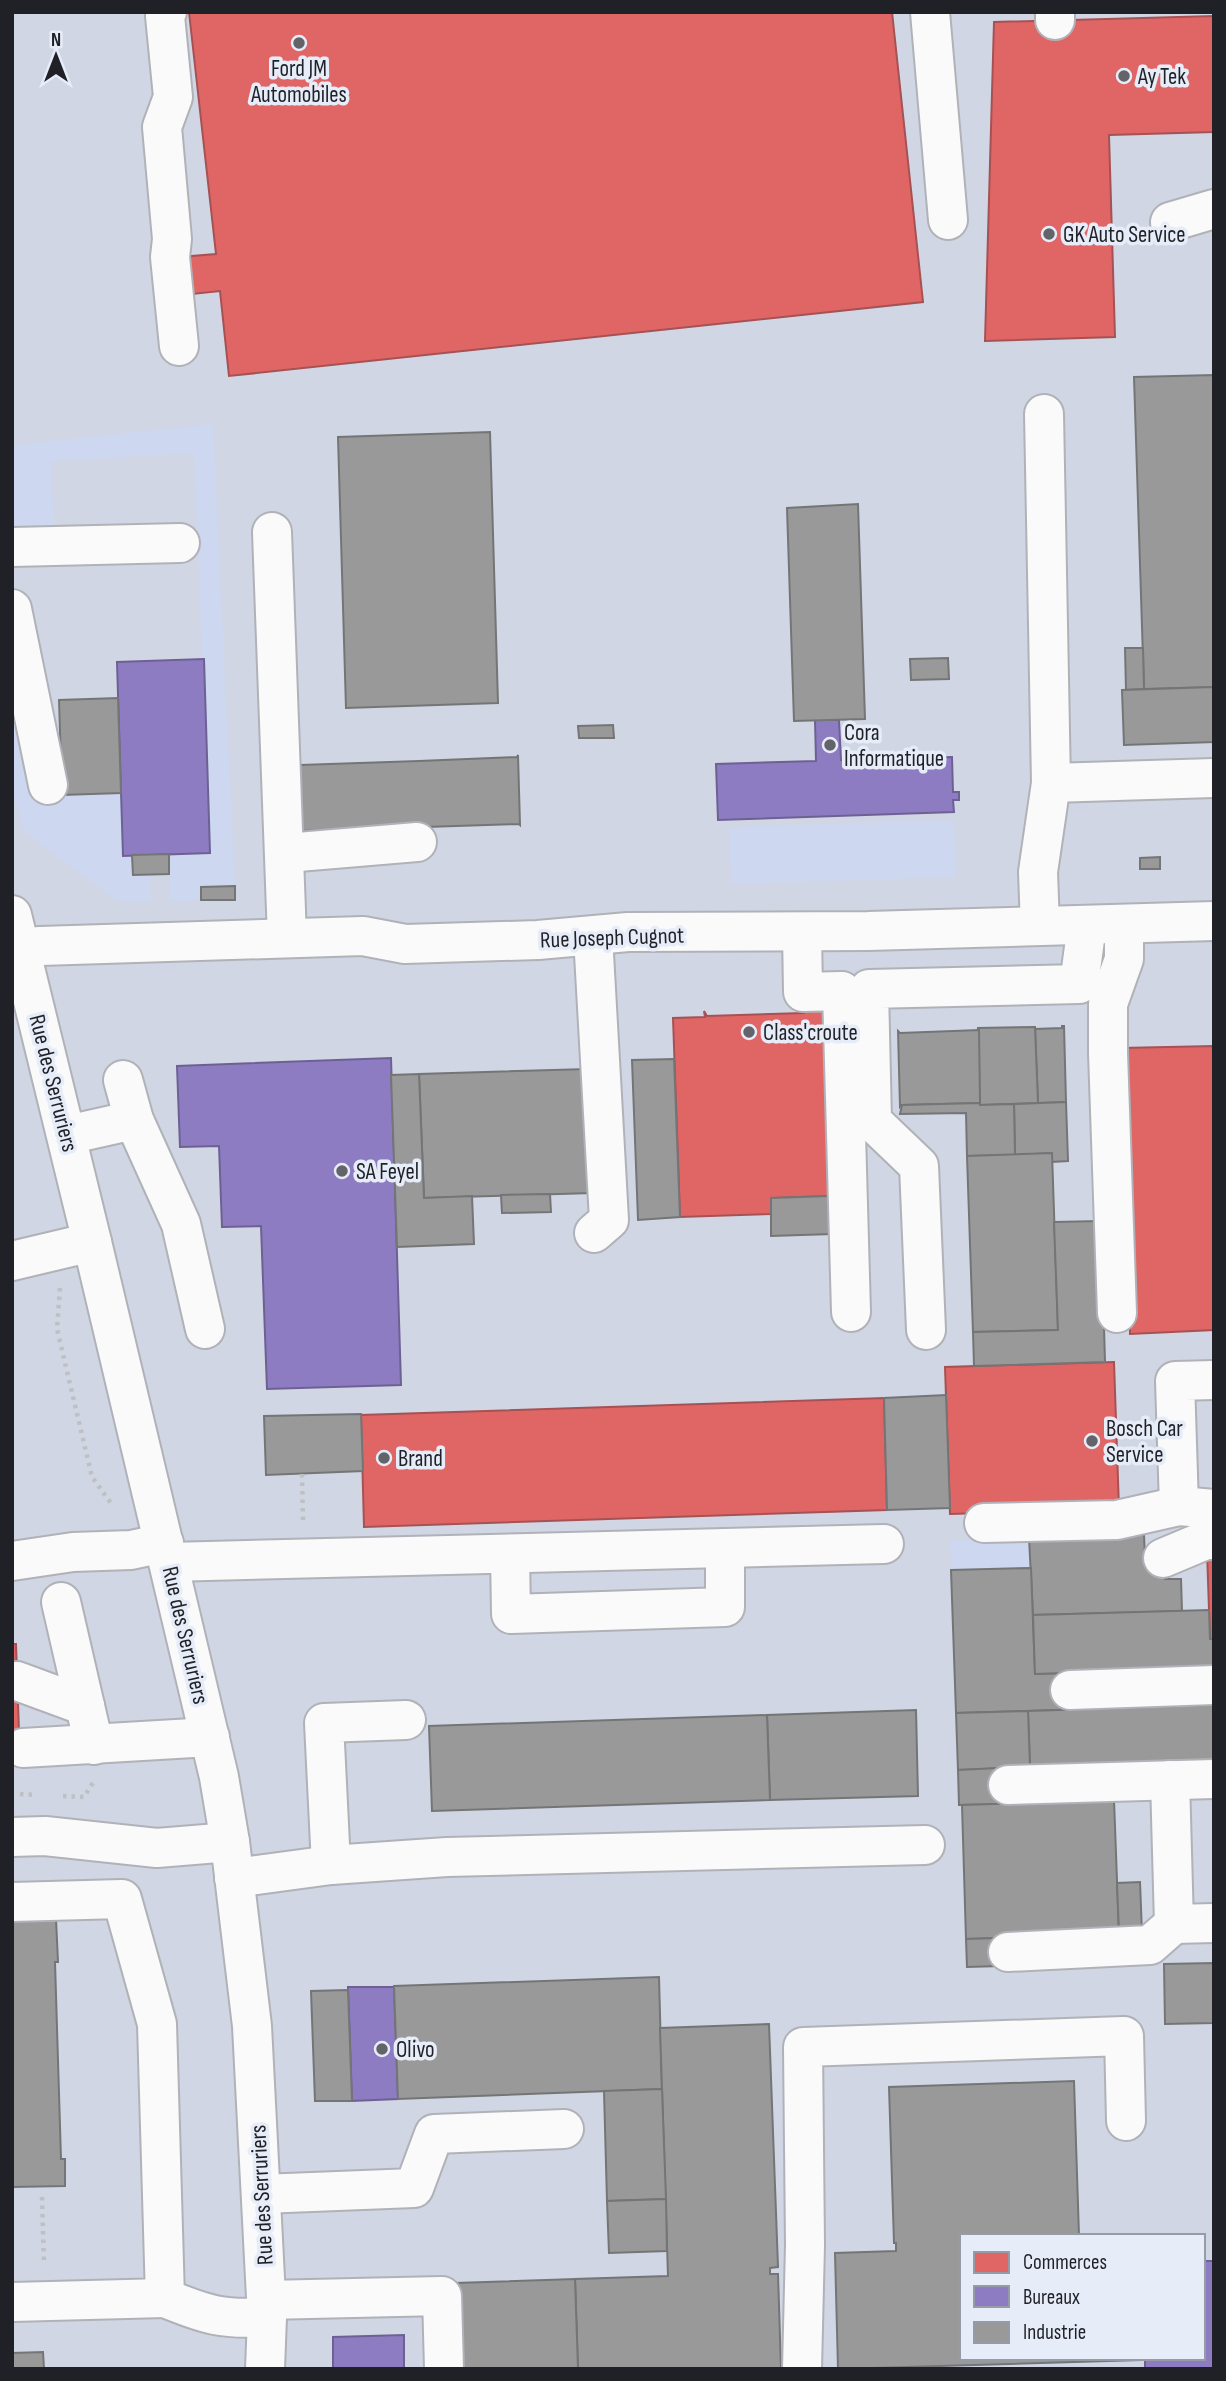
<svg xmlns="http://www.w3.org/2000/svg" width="1226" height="2381" viewBox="0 0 1226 2381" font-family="'Sofia Sans Condensed',sans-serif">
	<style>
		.built { fill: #d1d6e4; fill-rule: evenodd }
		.green { fill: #ced7f0 }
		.shops { fill: #e06666; stroke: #a65153; stroke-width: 2 }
		.offices { fill: #8e7cc3; stroke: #6d6194; stroke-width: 2 }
		.industry { fill: #999; stroke: #747576; stroke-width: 2 }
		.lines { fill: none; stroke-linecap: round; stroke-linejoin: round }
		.minor-casing { stroke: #b0b2b8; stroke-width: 42 }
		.path { stroke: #bfc0c1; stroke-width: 4.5; stroke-dasharray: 3.5 5; stroke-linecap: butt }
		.minor { stroke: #fafafb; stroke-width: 38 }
		.poi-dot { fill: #62646a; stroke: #e7ecf9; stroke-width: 2.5 }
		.labels { text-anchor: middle; stroke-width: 7; stroke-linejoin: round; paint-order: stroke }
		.poi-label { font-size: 23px; fill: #1f2126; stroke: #e7ecf9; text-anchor: start }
		.street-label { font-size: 23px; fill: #1f2126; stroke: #e7ecf9 }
	</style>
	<rect width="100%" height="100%" fill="#dee0e7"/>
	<path class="built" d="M12,12H1214V2369H12ZM962,2236H1203V2358H962Z"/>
	<g class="green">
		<polygon points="213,424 235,886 202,887 201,900 170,902 169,854 210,852 194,453 51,461 54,525 12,527 12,445"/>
		<polygon points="12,694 37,794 121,793 123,856 132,855 133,875 150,876 151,902 118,902 23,831 12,786"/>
		<polygon points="954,820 956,877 731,884 729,827"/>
		<polygon points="1029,1538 1030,1568 951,1570 950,1540"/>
	</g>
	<g class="shops">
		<polygon points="189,12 892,12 923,302 229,376 220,291 183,295 179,257 216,254"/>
		<polygon points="1214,16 1214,132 1109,135 1115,337 985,341 994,22"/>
		<polygon points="824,1004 831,1196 771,1198 771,1214 680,1217 673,1018 705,1017 704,1011 707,1016 804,1013 804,1006"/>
		<polygon points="1214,1046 1214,1330 1130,1334 1121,1048"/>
		<polygon points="1114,1362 1119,1509 950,1514 945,1367"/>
		<polygon points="884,1398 887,1510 364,1527 361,1415"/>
		<polygon points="1207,1551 1214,1551 1214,1639 1210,1639"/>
		<polygon points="12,1644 16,1644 20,1761 12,1761"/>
	</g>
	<g class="offices">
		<polygon points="204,659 210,853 123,856 117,662"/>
		<polygon points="815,720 839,720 841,760 952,757 953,792 959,792 959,800 953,800 954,812 718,820 716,764 816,761"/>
		<polygon points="391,1058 401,1385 267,1389 261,1226 222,1227 219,1146 180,1147 177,1066"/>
		<polygon points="348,1987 394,1987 398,2099 352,2101"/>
		<polygon points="1203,2261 1214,2261 1214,2369 1145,2369 1145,2358 1203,2358"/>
		<polygon points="404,2335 404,2369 333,2369 333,2337"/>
	</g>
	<g class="industry">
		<polygon points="1214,375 1214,687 1144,689 1134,377"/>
		<polygon points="490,432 498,703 346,708 338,437"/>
		<polygon points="858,504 865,719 794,721 787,508"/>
		<polygon points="1125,648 1143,648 1144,689 1126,690"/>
		<polygon points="948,658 949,679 911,680 910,659"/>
		<polygon points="1214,687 1214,742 1124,745 1122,690"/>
		<polygon points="118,698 121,793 62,795 59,700"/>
		<polygon points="613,725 614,738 579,738 578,726"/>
		<polygon points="518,755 520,825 519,824 302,831 302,833 299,763 300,765 419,761 517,757"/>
		<polygon points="169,854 169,874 133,875 132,855"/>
		<polygon points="1160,857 1160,869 1140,869 1140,858"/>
		<polygon points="235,886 235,900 201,900 201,887"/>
		<polygon points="1062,1026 1064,1026 1066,1102 1038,1103 1035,1029 1062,1028"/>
		<polygon points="1035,1027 1038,1103 980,1105 978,1028"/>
		<polygon points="979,1030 980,1103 902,1105 900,1107 898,1031 900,1033"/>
		<polygon points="674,1059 680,1217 638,1220 632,1060"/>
		<polygon points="588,1069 592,1193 424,1198 419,1074"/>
		<polygon points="419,1074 424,1198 472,1196 474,1244 397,1247 391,1075"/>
		<polygon points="1066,1102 1068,1161 1052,1162 1052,1153 1015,1155 1014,1104"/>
		<polygon points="980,1103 980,1105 1014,1104 1015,1155 967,1156 966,1113 900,1114 902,1105"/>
		<polygon points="1052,1153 1058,1330 973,1332 967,1156"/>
		<polygon points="550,1194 551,1212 502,1213 501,1195"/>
		<polygon points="831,1196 832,1234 771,1236 771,1198"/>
		<polygon points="1101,1221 1105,1362 974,1366 973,1332 1058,1330 1054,1222"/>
		<polygon points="946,1395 950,1508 887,1510 884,1398"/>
		<polygon points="361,1414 363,1471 266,1475 264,1416"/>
		<polygon points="1144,1534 1145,1561 1165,1579 1181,1579 1182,1611 1033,1615 1029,1538"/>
		<polygon points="1031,1568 1035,1674 1063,1673 1063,1710 956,1713 951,1570"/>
		<polygon points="1209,1610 1210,1639 1214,1639 1214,1668 1035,1674 1033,1615"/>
		<polygon points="1214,1705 1214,1762 1030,1767 1028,1711"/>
		<polygon points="916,1710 918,1796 770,1800 767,1715"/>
		<polygon points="1028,1711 1030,1767 958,1770 956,1713"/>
		<polygon points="767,1715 770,1800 432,1811 429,1726"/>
		<polygon points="998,1768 999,1804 959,1805 958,1770"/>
		<polygon points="1114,1800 1119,1934 966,1939 962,1805"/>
		<polygon points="1140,1882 1142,1933 1119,1934 1117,1883"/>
		<polygon points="12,1916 56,1919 58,1962 55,1962 61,2159 65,2159 65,2186 12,2187"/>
		<polygon points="999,1938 1001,1966 967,1967 966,1939"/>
		<polygon points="1214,1963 1214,2023 1165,2024 1164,1964"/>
		<polygon points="659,1977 662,2089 398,2099 394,1986"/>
		<polygon points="348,1990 352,2101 315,2101 311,1991"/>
		<polygon points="769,2024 778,2267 770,2268 770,2274 778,2274 781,2369 578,2369 575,2279 668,2276 660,2028"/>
		<polygon points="1074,2081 1079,2236 962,2236 962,2358 1142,2360 838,2369 835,2253 896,2251 896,2243 894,2243 889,2087"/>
		<polygon points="662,2089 666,2199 607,2201 604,2091"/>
		<polygon points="666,2199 667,2251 609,2253 607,2201"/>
		<polygon points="575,2279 578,2369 458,2369 455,2283"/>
		<polygon points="43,2352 44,2369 12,2369 12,2353"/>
	</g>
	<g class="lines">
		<defs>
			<g id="minor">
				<polyline points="167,12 165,16 173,97 162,127 172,239 170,257 179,346"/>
				<polyline points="930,12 948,220"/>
				<polyline points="1055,12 1055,20"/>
				<polyline points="1170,222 1214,209"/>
				<polyline points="272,532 287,938"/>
				<polyline points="12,547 180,543"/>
				<polyline points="12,609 48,785"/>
				<polyline points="1051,783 1214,778"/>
				<polyline points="286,853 417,842"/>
				<polyline points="12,915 92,1242 219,1777 230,1842 252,2026 267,2317 265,2369"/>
				<polyline points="1040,926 1038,872 1051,783 1044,414"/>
				<polyline points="802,932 803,992 842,991 851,1312"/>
				<polyline points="593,936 609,1220 594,1233"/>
				<polyline points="12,949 40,946 363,936 405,944 538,940 628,932 868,931 1214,921"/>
				<polyline points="123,1080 134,1120 181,1224 205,1329"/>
				<polyline points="67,1135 134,1120"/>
				<polyline points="12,1261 92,1242"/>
				<polyline points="1117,1313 1108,1053 1108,1004 1124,959 1124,924"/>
				<polyline points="926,1330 919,1166 872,1121 869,989 1079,984 1087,925"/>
				<polyline points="1214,1380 1175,1381 1179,1506 1214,1509"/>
				<polyline points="984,1523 1117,1520 1179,1506"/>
				<polyline points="510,1554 511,1614 725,1607 725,1548"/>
				<polyline points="1163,1558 1206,1540 1214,1540"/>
				<polyline points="12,1561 73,1552 131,1550 164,1543"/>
				<polyline points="169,1562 884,1544"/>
				<polyline points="61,1602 94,1745"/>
				<polyline points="17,1681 85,1706"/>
				<polyline points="1070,1690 1214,1685"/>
				<polyline points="23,1748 210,1737"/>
				<polyline points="1170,1780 1174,1924 1214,1923"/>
				<polyline points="1008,1785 1214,1779"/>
				<polyline points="12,1837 45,1836 157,1848 230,1842"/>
				<polyline points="331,1865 324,1723 406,1720"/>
				<polyline points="234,1878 331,1865 447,1857 925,1845"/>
				<polyline points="12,1902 122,1899 157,2024 165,2298 12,2302"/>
				<polyline points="1008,1952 1150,1945 1174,1924"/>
				<polyline points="261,2194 414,2188 434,2134 564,2129"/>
				<path d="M165,2298C206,2315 223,2320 267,2317"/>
				<polyline points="266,2300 442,2296 444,2369"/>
				<polyline points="802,2369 805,2245 803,2047 1124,2036 1126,2121"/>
			</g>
		</defs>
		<use href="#minor" class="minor-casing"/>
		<g class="path">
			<polyline points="60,1288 57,1329 92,1477 113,1506"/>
			<polyline points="302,1474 303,1522"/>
			<polyline points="20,1794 36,1795"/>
			<polyline points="63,1796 84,1797 94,1781"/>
			<polyline points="42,2197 44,2263"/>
		</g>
		<use href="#minor" class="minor"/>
	</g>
	<g class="poi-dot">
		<circle cx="299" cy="43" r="7"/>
		<circle cx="1124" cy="76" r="7"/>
		<circle cx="1049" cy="234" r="7"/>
		<circle cx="830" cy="745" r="7"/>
		<circle cx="749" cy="1032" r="7"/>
		<circle cx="342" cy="1171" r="7"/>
		<circle cx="1092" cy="1441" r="7"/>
		<circle cx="384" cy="1458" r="7"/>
		<circle cx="382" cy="2049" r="7"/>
	</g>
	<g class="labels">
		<g class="poi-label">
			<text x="299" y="76" text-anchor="middle">Ford JM<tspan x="299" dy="26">Automobiles</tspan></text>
			<text x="1138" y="84">Ay Tek</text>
			<text x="1063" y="242">GK Auto Service</text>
			<text x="844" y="740">Cora<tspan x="844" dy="26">Informatique</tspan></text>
			<text x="763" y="1040">Class'croute</text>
			<text x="356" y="1179">SA Feyel</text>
			<text x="1106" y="1436">Bosch Car<tspan x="1106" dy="26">Service</tspan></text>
			<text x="398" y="1466">Brand</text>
			<text x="396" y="2057">Olivo</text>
		</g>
		<g class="street-label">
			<text transform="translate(612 937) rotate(-2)" y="8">Rue Joseph Cugnot</text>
			<text transform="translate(54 1083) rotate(76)" y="8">Rue des Serruriers</text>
			<text transform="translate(186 1635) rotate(77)" y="8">Rue des Serruriers</text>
			<text transform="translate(261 2195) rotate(-93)" y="8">Rue des Serruriers</text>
		</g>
	</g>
	<rect width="1226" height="2381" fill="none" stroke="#1f2126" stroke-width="28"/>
	<rect x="960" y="2234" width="245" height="126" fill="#e7ecf9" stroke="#979ba5" stroke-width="2"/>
	<rect x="974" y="2252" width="35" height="21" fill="#e06666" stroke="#979ba5" stroke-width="2"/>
	<text x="1023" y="2269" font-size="21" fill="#1f2126">Commerces</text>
	<rect x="974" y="2286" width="35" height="21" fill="#8e7cc3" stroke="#979ba5" stroke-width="2"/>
	<text x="1023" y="2304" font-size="21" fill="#1f2126">Bureaux</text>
	<rect x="974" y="2322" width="35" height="21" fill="#999999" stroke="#979ba5" stroke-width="2"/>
	<text x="1023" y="2339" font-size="21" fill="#1f2126">Industrie</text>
	<g transform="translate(56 56)" stroke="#e7ecf9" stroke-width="5" paint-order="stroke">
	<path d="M0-5L12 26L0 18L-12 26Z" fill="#1f2126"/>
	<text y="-10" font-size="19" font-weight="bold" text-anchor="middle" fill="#1f2126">N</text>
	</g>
</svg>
